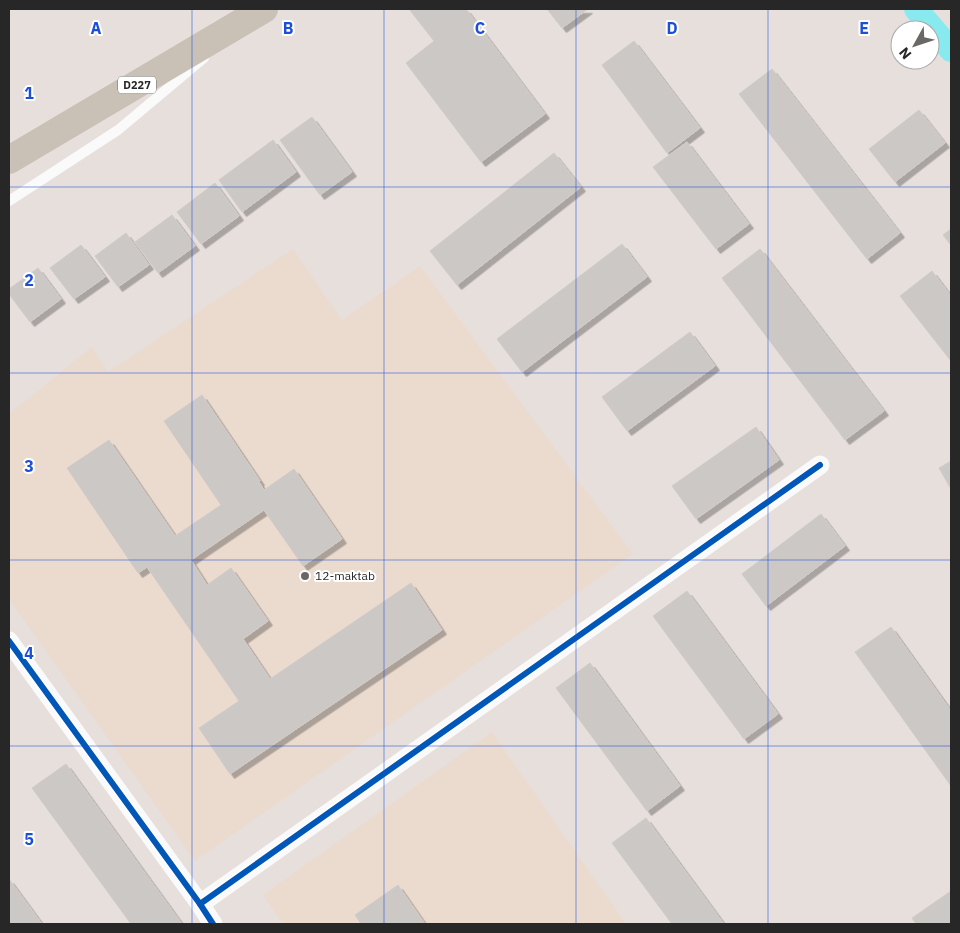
<svg xmlns="http://www.w3.org/2000/svg" width="960" height="933" viewBox="0 0 960 933" font-family="'IBM Plex Sans',sans-serif">
	<style>
		.education { fill: #ebdbcf }
		.lines { fill: none; stroke-linecap: round; stroke-linejoin: round }
		.canal { stroke: #88eaef; stroke-width: 24 }
		.building { fill: #ccc8c5; stroke: #d1cbc8; filter: url(#shadow) }
		.service { stroke: #fbfafa; stroke-width: 10 }
		.minor { stroke: #fbfafa; stroke-width: 19 }
		.primary { stroke: #c9c1b6; stroke-width: 28 }
		.cycleway-casing { stroke: #fff; stroke-width: 9 }
		.cycleway { stroke: #0057b8; stroke-width: 6 }
		.grid { fill: none; stroke: #1d4ed8; stroke-width: 1; stroke-opacity: 0.55 }
		.poi-dot { fill: #6a6766; stroke: #fff; stroke-width: 2 }
		.labels { text-anchor: middle; stroke-width: 4; stroke-linejoin: round; paint-order: stroke }
		.shield { fill: #fff; stroke: #686868; stroke-width: 1 }
		.shield-label { font-size: 11px; font-weight: bold; fill: #272727 }
		.poi-label { font-size: 12px; fill: #272727; stroke: #fff; text-anchor: start }
		.grid-label { font-size: 16px; text-anchor: middle; font-weight: bold; fill: #1d4ed8; stroke: #fff; stroke-width: 4; stroke-linejoin: round; paint-order: stroke }
	</style>
	<defs>
		<filter id="shadow"><feDropShadow dx="4.5" dy="4.5" stdDeviation="0" flood-color="#0004"/></filter>
	</defs>
	<rect width="100%" height="100%" fill="#e6dfdc"/>
	<g class="education">
		<polygon points="293,249 342,320 420,266 633,554 195,861 9,599 9,414 92,347 108,372"/>
		<polygon points="492,732 626,924 283,924 263,895"/>
	</g>
	<g class="lines">
		<polyline class="canal" points="916,9 951,50"/>
	</g>
	<g class="building">
		<polygon points="409,9 466,9 545,114 481,162 406,63 434,41"/>
		<polygon points="547,9 588,9 562,28"/>
		<polygon points="634,41 700,128 667,153 602,65"/>
		<polygon points="772,69 900,233 867,259 739,94"/>
		<polygon points="919,110 945,143 895,182 869,149"/>
		<polygon points="312,117 352,172 320,195 280,140"/>
		<polygon points="273,140 296,172 242,212 219,180"/>
		<polygon points="687,142 749,224 716,249 653,167"/>
		<polygon points="554,153 581,187 457,285 430,251"/>
		<polygon points="215,183 239,216 201,244 177,212"/>
		<polygon points="172,215 195,246 158,273 135,242"/>
		<polygon points="951,229 951,245 943,235"/>
		<polygon points="126,233 149,265 118,287 95,256"/>
		<polygon points="622,244 647,277 522,372 497,339"/>
		<polygon points="81,245 105,277 74,299 50,268"/>
		<polygon points="760,249 884,411 845,440 722,278"/>
		<polygon points="38,268 61,299 30,322 9,294 9,289"/>
		<polygon points="932,271 951,296 951,361 900,296"/>
		<polygon points="690,332 715,366 627,431 602,397"/>
		<polygon points="202,395 260,481 259,482 264,490 294,469 342,539 303,566 264,510 191,560 207,585 231,568 268,621 243,639 270,679 411,583 442,630 230,774 199,728 239,701 147,567 138,573 67,468 109,440 175,536 221,505 164,421"/>
		<polygon points="756,427 779,460 696,519 672,486"/>
		<polygon points="951,461 951,489 939,468"/>
		<polygon points="821,514 845,546 766,606 742,574"/>
		<polygon points="687,591 778,714 744,739 653,616"/>
		<polygon points="891,627 951,711 951,786 855,652"/>
		<polygon points="590,663 680,786 647,811 556,688"/>
		<polygon points="66,764 182,924 131,924 32,788"/>
		<polygon points="646,818 724,924 672,924 612,843"/>
		<polygon points="9,879 42,924 9,924"/>
		<polygon points="398,885 425,924 361,924 355,915"/>
		<polygon points="951,891 951,924 916,924 912,918"/>
	</g>
	<g class="lines">
		<polyline class="service" points="9,201 118,130 204,58"/>
		<g class="minor">
			<polyline points="9,641 200,904 213,924"/>
			<polyline points="200,904 820,465"/>
		</g>
		<polyline class="primary" points="9,160 264,9"/>
		<defs>
			<g id="cycleway">
				<polyline points="9,641 200,904 213,924"/>
				<polyline points="200,904 820,465"/>
			</g>
		</defs>
		<use href="#cycleway" class="cycleway-casing"/>
		<use href="#cycleway" class="cycleway"/>
	</g>
	<path class="grid" d="M192,9V924M384,9V924M576,9V924M768,9V924M9,187H951M9,373H951M9,560H951M9,746H951"/>
	<circle class="poi-dot" cx="305" cy="576" r="5"/>
	<g class="labels">
		<rect class="shield" x="118" y="76.5" width="38" height="17" rx="4"/>
		<g class="shield-label">
			<text x="137" y="89">D227</text>
		</g>
		<g class="poi-label">
			<text x="315" y="580">12-maktab</text>
		</g>
	</g>
	<g class="grid-label">
		<text x="96" y="34">A</text>
		<text x="288" y="34">B</text>
		<text x="480" y="34">C</text>
		<text x="672" y="34">D</text>
		<text x="864" y="34">E</text>
		<text x="29" y="99">1</text>
		<text x="29" y="286">2</text>
		<text x="29" y="472">3</text>
		<text x="29" y="659">4</text>
		<text x="29" y="845">5</text>
	</g>
	<rect width="960" height="933" fill="none" stroke="#272727" stroke-width="20"/>
	<g transform="translate(915 45) rotate(230)"><circle r="24" fill="#ffffff" stroke="#a9a9a9"/>
	<path d="M0-4L9 19L0 12L-9 19Z" fill="#6a6766"/>
	<text y="-8" font-size="14" font-weight="bold" text-anchor="middle" fill="#272727">N</text>
	</g>
</svg>
